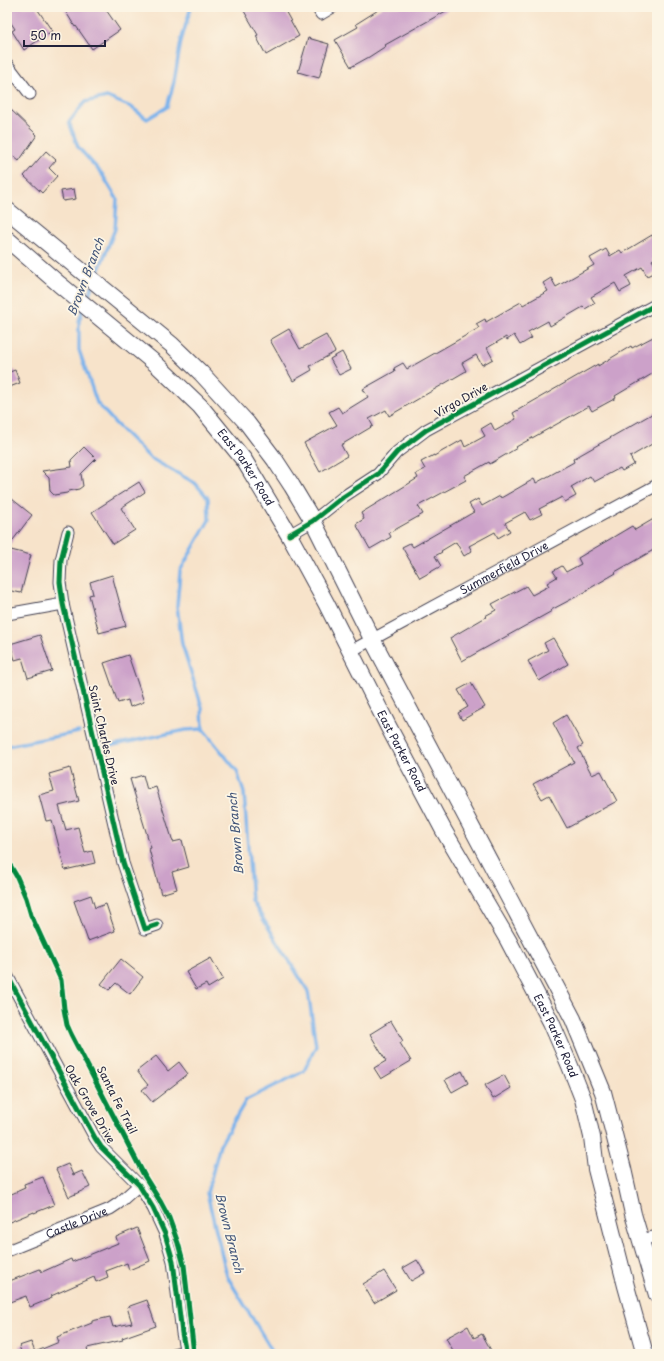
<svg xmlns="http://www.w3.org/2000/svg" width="664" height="1361" viewBox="0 0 664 1361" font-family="'Playpen Sans',sans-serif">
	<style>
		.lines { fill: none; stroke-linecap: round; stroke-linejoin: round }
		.stream { stroke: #7db3eb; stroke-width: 3.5 }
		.building { fill: #cca1c9 }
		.street-casing { stroke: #423f50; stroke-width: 13 }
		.secondary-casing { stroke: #423f50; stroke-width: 18 }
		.street { stroke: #fff; stroke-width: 11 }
		.secondary { stroke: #fff; stroke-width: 16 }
		.cycleway-casing { stroke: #fcf5e5; stroke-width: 8 }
		.cycleway { stroke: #00873e; stroke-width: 5 }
		.labels { text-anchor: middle; stroke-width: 3.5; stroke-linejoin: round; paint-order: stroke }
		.street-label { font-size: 11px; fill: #22223b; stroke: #fcf5e5 }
		.water-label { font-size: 12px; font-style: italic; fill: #425579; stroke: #fcf5e5 }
	</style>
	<rect width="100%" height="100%" fill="#fcf5e5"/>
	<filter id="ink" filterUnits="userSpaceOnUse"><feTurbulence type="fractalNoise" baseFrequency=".025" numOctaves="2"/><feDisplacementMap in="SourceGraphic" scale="8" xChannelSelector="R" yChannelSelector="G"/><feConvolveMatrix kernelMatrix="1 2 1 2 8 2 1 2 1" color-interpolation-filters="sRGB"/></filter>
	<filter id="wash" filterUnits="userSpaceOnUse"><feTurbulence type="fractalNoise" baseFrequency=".012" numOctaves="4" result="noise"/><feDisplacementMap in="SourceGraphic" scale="16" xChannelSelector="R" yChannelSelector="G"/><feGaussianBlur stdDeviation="0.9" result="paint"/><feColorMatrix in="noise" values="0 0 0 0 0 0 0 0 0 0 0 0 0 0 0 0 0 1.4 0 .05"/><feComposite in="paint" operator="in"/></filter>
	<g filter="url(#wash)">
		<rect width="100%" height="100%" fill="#f7e3ca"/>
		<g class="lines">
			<g class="stream">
				<polyline points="96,277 115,229 117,199 102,174 78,147 69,122 85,102 107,97 131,107 147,119 167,107 174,82 181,41 191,7"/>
				<polyline points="87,301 92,286"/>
				<polyline points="83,309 79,321 79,350 97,403 115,423 150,458 195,483 208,498 209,520 180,571 177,606 182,644 202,707 203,729 237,771 244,793 252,901 308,991 316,1046 304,1071 246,1100 220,1145 207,1193 227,1276 274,1354"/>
				<polyline points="7,746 79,732"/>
				<polyline points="109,746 186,730 203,729"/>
			</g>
		</g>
		<g id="blocks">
			<g class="building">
				<polygon points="7,7 36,7 52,31 24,50 12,31 15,29 7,17"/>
				<polygon points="63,7 104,7 120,30 92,49 76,26 75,27"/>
				<polygon points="252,7 283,7 299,36 266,55 256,36 258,35 244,11"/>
				<polygon points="383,7 453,7 385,45 386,46 369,57 351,67 335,40 358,27 356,24"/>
				<polygon points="308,38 329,44 319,78 298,72"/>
				<polygon points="7,106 37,135 19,161 7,151"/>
				<polygon points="46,151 56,160 49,168 57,176 42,193 24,176"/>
				<polygon points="74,189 76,199 63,201 61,191"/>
				<polygon points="652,235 657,244 657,257 652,260 657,268 657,271 647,276 642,267 626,276 631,286 620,292 615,283 591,297 595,303 585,309 583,307 550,326 548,321 528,332 532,338 520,345 514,335 507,340 506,337 487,348 493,359 482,365 476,355 462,363 466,371 389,416 386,410 369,419 373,426 341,445 347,456 320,472 304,443 337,425 329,412 338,407 342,413 368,397 363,389 395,371 394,368 403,363 407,369 479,328 476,324 485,319 486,322 521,302 523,305 548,291 543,283 551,278 556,287 594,265 590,258 606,249 610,256 620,250 622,253"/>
				<polygon points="289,329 300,349 326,335 335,352 310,366 312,370 293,381 270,340"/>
				<polygon points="657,335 657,371 615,396 616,398 592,411 589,406 516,447 517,448 490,464 489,462 464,476 466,480 418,506 423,514 389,533 391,537 370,549 356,524 364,519 361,513 418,478 416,474 425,469 421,462 434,455 434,456 462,440 465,447 485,436 481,429 491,423 495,431 516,419 513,413 598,364 598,366 631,346 632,348"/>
				<polygon points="342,352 351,369 339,375 330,359"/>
				<polygon points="15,370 20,383 7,388 7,373"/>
				<polygon points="657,411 657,441 630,457 634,464 622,471 620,468 594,482 590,476 571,487 576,496 565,502 562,497 539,509 542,514 530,520 525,512 505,523 510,531 498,538 495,532 469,546 472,551 464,556 456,542 441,551 442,552 435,556 441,566 420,578 402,547 410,543 413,547 474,512 469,504 478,499 482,506 500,496 501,498 534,479 536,483 574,462 573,459"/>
				<polygon points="84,447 96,459 81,474 83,486 79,489 69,491 67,493 54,495 50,491 49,478 42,471 72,467 71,460"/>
				<polygon points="139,482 145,492 121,508 135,530 113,544 92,512"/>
				<polygon points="7,495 32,515 7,548"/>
				<polygon points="657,517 657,548 615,572 616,573 587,590 587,591 551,610 552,611 462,661 450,638 486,617 485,616 496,610 492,604 526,586 532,595 549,586 547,583 557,577 553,571 562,566 566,572 581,564 578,558 632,526 635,530"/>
				<polygon points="7,549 31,555 21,593 7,590"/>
				<polygon points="112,575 126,626 99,633 89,595 93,594 90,582"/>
				<polygon points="40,635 52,671 28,678 22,658 15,660 10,644"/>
				<polygon points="553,638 568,664 539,681 528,661 548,650 544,643"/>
				<polygon points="128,655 144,702 130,707 128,700 118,703 104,663"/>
				<polygon points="471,683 485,707 462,720 458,713 468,707 458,690"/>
				<polygon points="566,715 583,745 578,748 592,775 601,771 617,801 567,828 549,795 542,799 533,784 574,762 553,723"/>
				<polygon points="70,768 79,801 59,806 66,830 78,827 85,853 92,851 95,863 65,870 52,820 46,821 39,795 54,791 49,774"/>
				<polygon points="143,775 147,790 156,787 173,842 182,840 189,867 172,872 177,889 161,894 149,849 151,848 130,779"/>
				<polygon points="91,895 95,908 106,904 115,931 88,941 74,901"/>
				<polygon points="211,958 223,979 208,988 206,984 196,989 186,972"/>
				<polygon points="121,959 143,977 130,994 116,983 109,990 101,984"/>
				<polygon points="391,1021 403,1041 400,1043 411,1061 381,1079 374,1068 386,1061 370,1034"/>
				<polygon points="156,1056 168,1071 179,1062 188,1074 152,1102 142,1090 148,1085 137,1071"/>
				<polygon points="462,1071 468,1083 452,1092 445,1080"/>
				<polygon points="504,1075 511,1088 493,1099 485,1085"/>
				<polygon points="68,1164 73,1175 82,1171 90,1187 69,1197 56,1169"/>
				<polygon points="43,1177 54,1205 34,1213 34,1212 7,1223 7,1196 25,1188 24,1184"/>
				<polygon points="137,1228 150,1261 129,1270 127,1263 106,1271 108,1277 96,1282 94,1277 51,1296 52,1298 30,1307 26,1296 7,1303 7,1282 40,1269 42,1272 71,1259 72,1262 118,1243 116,1237"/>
				<polygon points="417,1260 425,1273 411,1281 403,1268"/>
				<polygon points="384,1271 396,1290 374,1303 363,1284"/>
				<polygon points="147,1300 156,1326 122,1338 123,1340 87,1348 88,1351 80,1354 22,1354 19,1346 31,1342 35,1352 59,1342 57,1337 92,1323 92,1321 110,1317 113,1327 132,1323 127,1307"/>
				<polygon points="468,1326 474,1338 482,1334 493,1354 455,1354 446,1338"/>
			</g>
		</g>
	</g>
	<g filter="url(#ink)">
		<use href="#blocks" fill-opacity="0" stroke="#423f50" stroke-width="1"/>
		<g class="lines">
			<defs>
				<g id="street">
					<polyline points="317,7 321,14 333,7"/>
					<polyline points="7,64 30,94"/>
					<polyline points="68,532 61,560 60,582 63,604 123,863 145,929 157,925"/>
					<polyline points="289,535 313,521 343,497 378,474 397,452 426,430 657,304"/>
					<polyline points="7,614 63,604"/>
					<path id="s1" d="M351,651L657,485"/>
					<polyline points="7,975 95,1138 101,1147 139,1185 153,1208 165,1234 173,1261 182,1333 186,1354"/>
					<polyline points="641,1240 657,1236"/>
					<path id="s2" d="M7,1251L110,1209L119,1203L139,1185"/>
					<polyline points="173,1354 185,1351"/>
				</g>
				<g id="secondary">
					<polyline points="7,210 172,345 201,373 247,423 275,460 292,486 313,521 372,639 573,1019 603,1092 623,1169 633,1214 657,1295"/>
					<path id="s3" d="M7,239L59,284L156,364L200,406L244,460L289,535L326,603L388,726L444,831L508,940L551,1022L570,1066L583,1099L592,1137L596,1169L626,1286L645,1354"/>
				</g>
			</defs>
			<use href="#street" class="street-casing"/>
			<use href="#secondary" class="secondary-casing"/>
			<use href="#street" class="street"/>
			<use href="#secondary" class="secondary"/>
			<defs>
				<g id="cycleway">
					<polyline points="68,532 61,560 60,582 63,604 123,863 145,929 157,925"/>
					<polyline points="289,535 313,521 343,497 378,474 397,452 426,430 657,304"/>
					<polyline points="7,860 17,877 26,898 31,915 61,980 64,1009 67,1025 71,1034 145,1177 160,1201 169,1218 178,1243 184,1265 194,1354"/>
					<polyline points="7,975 95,1138 101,1147 139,1185 153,1208 165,1234 173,1261 182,1333 186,1354"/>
				</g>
			</defs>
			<use href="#cycleway" class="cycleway-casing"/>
			<use href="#cycleway" class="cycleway"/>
		</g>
	</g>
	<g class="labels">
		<g class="street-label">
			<text transform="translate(461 400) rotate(-29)" y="4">Virgo Drive</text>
			<text dy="4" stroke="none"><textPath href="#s3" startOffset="332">East Parker Road</textPath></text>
			<text dy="4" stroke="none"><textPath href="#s1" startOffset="174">Summerfield Drive</textPath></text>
			<text transform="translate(104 735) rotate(77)" y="4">Saint Charles Drive</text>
			<text dy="4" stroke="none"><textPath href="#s3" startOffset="656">East Parker Road</textPath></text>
			<text dy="4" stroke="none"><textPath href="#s3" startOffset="980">East Parker Road</textPath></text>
			<text transform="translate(117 1100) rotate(63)" y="4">Santa Fe Trail</text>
			<text transform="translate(90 1104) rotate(60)" y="4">Oak Grove Drive</text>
			<text dy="4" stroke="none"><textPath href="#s2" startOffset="75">Castle Drive</textPath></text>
		</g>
		<g class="water-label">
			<text transform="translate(86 277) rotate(-69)" y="4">Brown Branch</text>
			<text transform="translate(236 834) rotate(-95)" y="4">Brown Branch</text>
			<text transform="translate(229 1233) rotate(76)" y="4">Brown Branch</text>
		</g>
	</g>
	<rect width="664" height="1361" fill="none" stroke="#fcf5e5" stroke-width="24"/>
	<path d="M24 40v6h81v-6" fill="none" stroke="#22223b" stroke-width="2"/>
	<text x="30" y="40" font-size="12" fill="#22223b" stroke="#fcf5e5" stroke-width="3" paint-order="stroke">50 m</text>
</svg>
